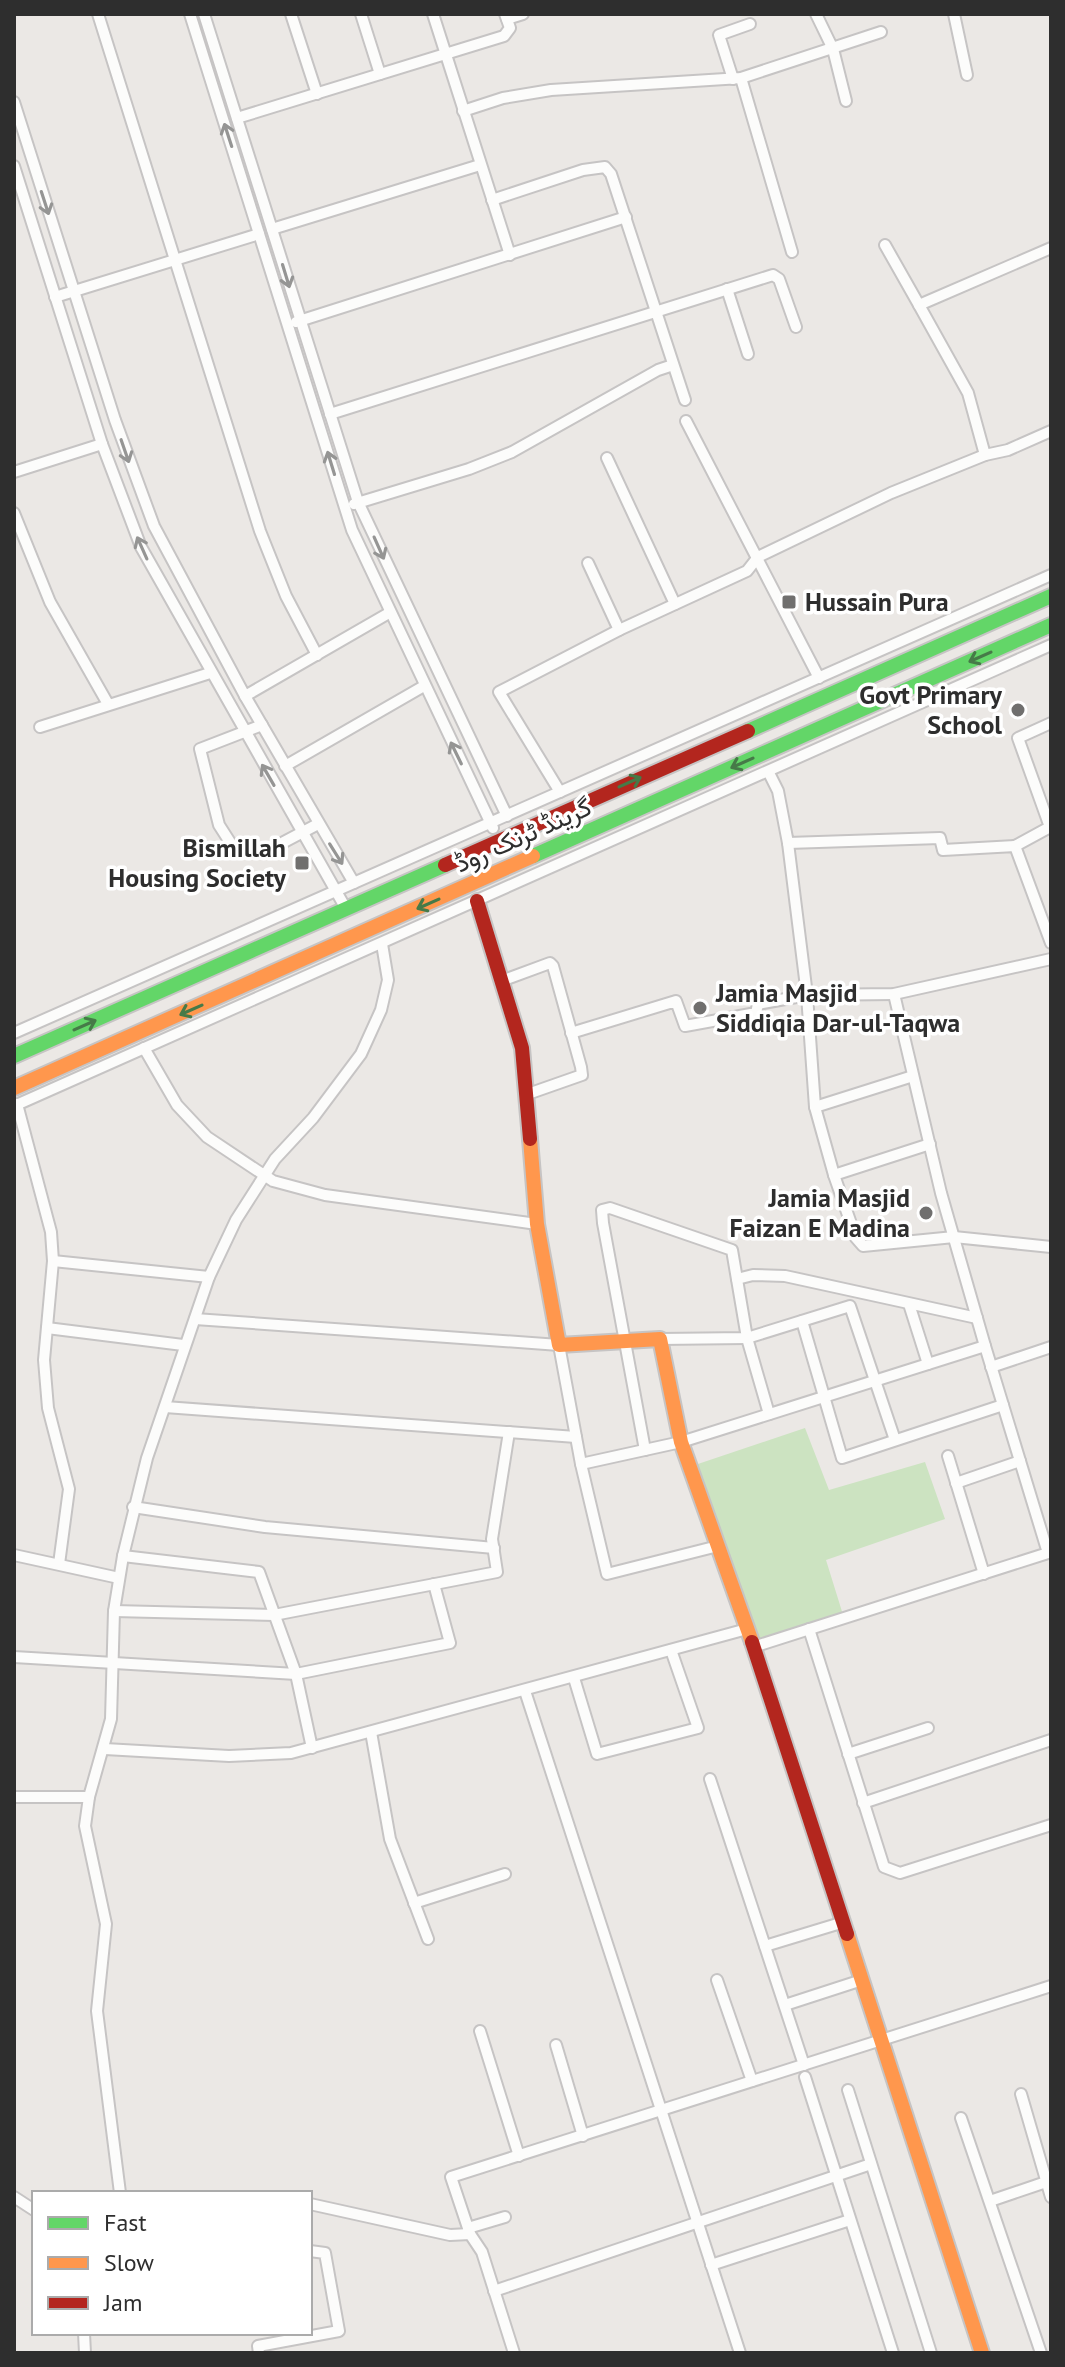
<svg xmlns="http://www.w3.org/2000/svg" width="1065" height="2367" viewBox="0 0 1065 2367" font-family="'PT Sans',Vazirmatn,sans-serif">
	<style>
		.green { fill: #cce3c1 }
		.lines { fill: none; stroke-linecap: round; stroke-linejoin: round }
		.street-casing { stroke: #c6c4c4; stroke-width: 14 }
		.fast-casing { stroke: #c6c4c4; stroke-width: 18 }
		.slow-casing { stroke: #c6c4c4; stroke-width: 18 }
		.jam-casing { stroke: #c6c4c4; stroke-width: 18 }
		.street { stroke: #fcfcfb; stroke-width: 10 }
		.fast { stroke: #63d668; stroke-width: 14 }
		.slow { stroke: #ff974d; stroke-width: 14 }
		.jam { stroke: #b3261e; stroke-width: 14 }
		.oneway { stroke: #959594 }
		.oneway2 { stroke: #467a48 }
		.poi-dot { fill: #706f6e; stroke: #fff; stroke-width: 3 }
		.labels { text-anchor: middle; stroke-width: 7; stroke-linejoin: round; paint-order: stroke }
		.poi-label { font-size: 26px; font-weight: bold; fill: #2e2e2e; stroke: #fff; text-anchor: end }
		.street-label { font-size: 26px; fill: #2e2e2e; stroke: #fff }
	</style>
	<rect width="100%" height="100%" fill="#ebe8e5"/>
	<polygon class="green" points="805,1428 829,1490 925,1462 945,1519 826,1560 844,1618 753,1647 689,1467"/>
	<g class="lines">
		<defs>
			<g id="street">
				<polyline points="98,14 260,531 286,596 317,655"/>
				<polyline points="190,14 352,530 493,828"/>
				<polyline points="204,14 358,502 507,816"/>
				<polyline points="291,14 317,94"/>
				<polyline points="361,14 380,74"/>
				<polyline points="433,14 510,255"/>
				<polyline points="816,14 833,49 846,101"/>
				<polyline points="954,14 967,75"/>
				<polyline points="507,19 523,14"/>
				<polyline points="741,78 792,252"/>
				<polyline points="733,79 719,35 750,24"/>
				<polyline points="14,102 115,420 154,526 245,696 354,883"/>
				<polyline points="463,111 503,98 551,90 741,78 881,32"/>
				<polyline points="237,118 504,36 510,28 505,14"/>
				<polyline points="14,166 102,444 141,547 345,907"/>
				<polyline points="492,200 583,170 605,167 611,174 685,400"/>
				<polyline points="272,229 480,165"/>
				<polyline points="885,245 919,305"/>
				<polyline points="1051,248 919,305 968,393 985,455 1008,450 1051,431"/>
				<polyline points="727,289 748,354"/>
				<polyline points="55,297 259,234"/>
				<polyline points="296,322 626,217"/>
				<polyline points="330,414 773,275 779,279 796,327"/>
				<polyline points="686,421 819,678"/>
				<polyline points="607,458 675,604"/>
				<polyline points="14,472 102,444"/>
				<polyline points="354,504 469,469 512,452 658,370 673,365"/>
				<polyline points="14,513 50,602 108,704"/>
				<polyline points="588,563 619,630"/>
				<polyline points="245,696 389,613"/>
				<polyline points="262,725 200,749 219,825 235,850 265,852 318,824"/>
				<polyline points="40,727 210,673"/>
				<polyline points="285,766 424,686"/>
				<polyline points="769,773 778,791 788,843 940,838 943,850 1015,846 1051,943"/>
				<polyline points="560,792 499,692 619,630 747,571 758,557 891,493 985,455"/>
				<polyline points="788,843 807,995 894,994 1051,959"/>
				<polyline points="1015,846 1050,827 1018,738 1051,723"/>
				<polyline points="504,980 550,963 553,966 581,1067 582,1075 525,1095"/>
				<polyline points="14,1033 1051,575"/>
				<polyline points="571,1033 676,1001 685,1026 756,1013 758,1004 807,995 815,1107 834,1175 856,1238 863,1246 954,1237 1051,1247"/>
				<polyline points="144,1048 177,1105 207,1137 273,1181 325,1195 537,1224"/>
				<polyline points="17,1104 51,1232 53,1261 44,1360 48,1408 69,1489 59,1564"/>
				<polyline points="14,1106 1051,645"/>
				<polyline points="815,1107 913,1076"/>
				<polyline points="834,1175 930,1144"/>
				<polyline points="53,1261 209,1277"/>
				<polyline points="737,1279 753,1275 785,1276 977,1318"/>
				<polyline points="909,1304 928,1364"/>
				<polyline points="195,1319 559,1345 581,1464 607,1574 718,1546"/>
				<polyline points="802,1321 842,1458 1003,1405"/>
				<polyline points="47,1328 183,1345"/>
				<polyline points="660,1339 747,1338 850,1306 895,1440"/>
				<polyline points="991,1367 1051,1347"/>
				<polyline points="165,1407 576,1437"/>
				<polyline points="645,1450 603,1223 602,1210 610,1208 732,1250 747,1338 769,1414"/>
				<polyline points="948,1456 984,1574"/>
				<polyline points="581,1464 681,1442 985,1346 941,1193 894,994"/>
				<polyline points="956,1483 1020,1461"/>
				<polyline points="133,1507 265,1527 494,1548"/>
				<polyline points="14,1555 119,1578"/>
				<polyline points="123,1556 259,1572 296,1674 312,1748"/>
				<polyline points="114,1611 274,1615 497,1572 492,1539 509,1432"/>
				<polyline points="809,1629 884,1867 900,1873 1051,1825"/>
				<polyline points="753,1647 1048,1553 985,1346"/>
				<polyline points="14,1657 296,1674 450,1643 434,1584"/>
				<polyline points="574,1678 597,1754 698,1728 671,1650"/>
				<polyline points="525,1691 740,2353"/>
				<polyline points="371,1732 390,1839 428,1939"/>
				<polyline points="105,1749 229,1756 291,1753 747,1629"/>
				<polyline points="848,1754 928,1728"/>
				<polyline points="710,1779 804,2065"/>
				<polyline points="14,1797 89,1797"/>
				<polyline points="863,1803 1051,1740"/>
				<polyline points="414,1903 505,1874"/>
				<polyline points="765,1946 844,1922"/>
				<polyline points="717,1980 752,2081"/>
				<polyline points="785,2005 862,1980"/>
				<polyline points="480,2031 519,2156"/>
				<polyline points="556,2045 583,2136"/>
				<polyline points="805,2077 893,2353"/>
				<polyline points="848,2090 931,2353"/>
				<polyline points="1021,2094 1051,2197"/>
				<polyline points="961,2118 1041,2353"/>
				<polyline points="120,2193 97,2011 106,1924 85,1826 89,1797 111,1719 114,1611 123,1556 147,1458 209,1277 236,1220 275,1159 313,1118 361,1054 381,1010 388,980 382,944"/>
				<polyline points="14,2197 34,2210"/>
				<polyline points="990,2201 1049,2181"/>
				<polyline points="310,2204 450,2235 470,2234"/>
				<polyline points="468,2228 505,2217"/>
				<polyline points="711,2265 850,2220"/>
				<polyline points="494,2291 871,2164"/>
				<polyline points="84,2333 85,2353"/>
				<polyline points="259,2353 258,2346 339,2331 325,2253 310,2251"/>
				<polyline points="514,2353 482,2252 470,2234 451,2177 1051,1986"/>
			</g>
			<g id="fast">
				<polyline points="748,731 1051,596"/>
				<polyline points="533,856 1051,625"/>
				<polyline points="14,1056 445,865"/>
			</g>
			<g id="slow">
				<polyline points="14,1088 533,856"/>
				<polyline points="530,1139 537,1224 559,1345 660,1339 681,1442 752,1642"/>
				<polyline points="847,1934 982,2353"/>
			</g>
			<g id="jam">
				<polyline points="445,865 748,731"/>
				<polyline points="477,901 522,1048 530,1139"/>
				<polyline points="752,1642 847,1934"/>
			</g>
		</defs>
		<use href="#street" class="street-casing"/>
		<use href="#fast" class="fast-casing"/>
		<use href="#slow" class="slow-casing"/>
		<use href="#jam" class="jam-casing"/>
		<use href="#street" class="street"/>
		<use href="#fast" class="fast"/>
		<use href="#slow" class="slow"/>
		<use href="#jam" class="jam"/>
	</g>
	<defs><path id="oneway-shaft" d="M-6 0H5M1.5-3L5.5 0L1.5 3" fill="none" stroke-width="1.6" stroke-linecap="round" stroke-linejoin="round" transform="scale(2)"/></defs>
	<g class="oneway">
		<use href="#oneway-shaft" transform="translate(228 135) rotate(-108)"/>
		<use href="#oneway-shaft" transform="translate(45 203) rotate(72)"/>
		<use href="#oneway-shaft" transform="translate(286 276) rotate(73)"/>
		<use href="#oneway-shaft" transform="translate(125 451) rotate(71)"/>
		<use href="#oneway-shaft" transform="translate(331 463) rotate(-107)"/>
		<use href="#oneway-shaft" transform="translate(142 548) rotate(-114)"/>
		<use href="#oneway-shaft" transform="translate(379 548) rotate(66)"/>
		<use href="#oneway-shaft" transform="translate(456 753) rotate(-116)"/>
		<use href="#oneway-shaft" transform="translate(268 775) rotate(-120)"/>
		<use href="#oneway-shaft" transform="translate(336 854) rotate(58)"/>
	</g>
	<g class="oneway2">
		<use href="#oneway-shaft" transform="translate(980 657) rotate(156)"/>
		<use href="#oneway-shaft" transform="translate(742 763) rotate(156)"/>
		<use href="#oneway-shaft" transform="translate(630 782) rotate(-24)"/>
		<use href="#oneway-shaft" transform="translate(428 904) rotate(156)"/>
		<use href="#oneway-shaft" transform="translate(191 1010) rotate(156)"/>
		<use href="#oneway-shaft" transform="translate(85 1025) rotate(-24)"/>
	</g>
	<g class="poi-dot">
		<rect x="781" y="594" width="16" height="16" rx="4"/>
		<circle cx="1018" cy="710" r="8"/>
		<rect x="294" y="855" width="16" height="16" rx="4"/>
		<circle cx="700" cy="1008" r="8"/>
		<circle cx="926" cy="1213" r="8"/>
	</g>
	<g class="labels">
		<g class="poi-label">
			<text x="805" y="611" text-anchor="start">Hussain Pura</text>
			<text x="1002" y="704">Govt Primary<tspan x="1002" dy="30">School</tspan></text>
			<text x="286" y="857">Bismillah<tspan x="286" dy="30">Housing Society</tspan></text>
			<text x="716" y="1002" text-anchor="start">Jamia Masjid<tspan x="716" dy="30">Siddiqia Dar-ul-Taqwa</tspan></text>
			<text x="910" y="1207">Jamia Masjid<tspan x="910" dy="30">Faizan E Madina</tspan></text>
		</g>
		<g class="street-label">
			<text transform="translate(523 835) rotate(-24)" y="9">گرینڈ ٹرنک روڈ</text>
		</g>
	</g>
	<rect width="1065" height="2367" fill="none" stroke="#2e2e2e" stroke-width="32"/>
	<rect x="32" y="2191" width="280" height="144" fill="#ffffff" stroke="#ababab" stroke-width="2"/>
	<rect x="48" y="2217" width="40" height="12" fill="#63d668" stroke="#ababab" stroke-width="2"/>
	<text x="104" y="2231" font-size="24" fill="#2e2e2e">Fast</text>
	<rect x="48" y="2257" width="40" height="12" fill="#ff974d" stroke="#ababab" stroke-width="2"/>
	<text x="104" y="2271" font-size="24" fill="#2e2e2e">Slow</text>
	<rect x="48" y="2297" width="40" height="12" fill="#b3261e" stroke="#ababab" stroke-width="2"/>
	<text x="104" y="2311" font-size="24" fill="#2e2e2e">Jam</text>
</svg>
